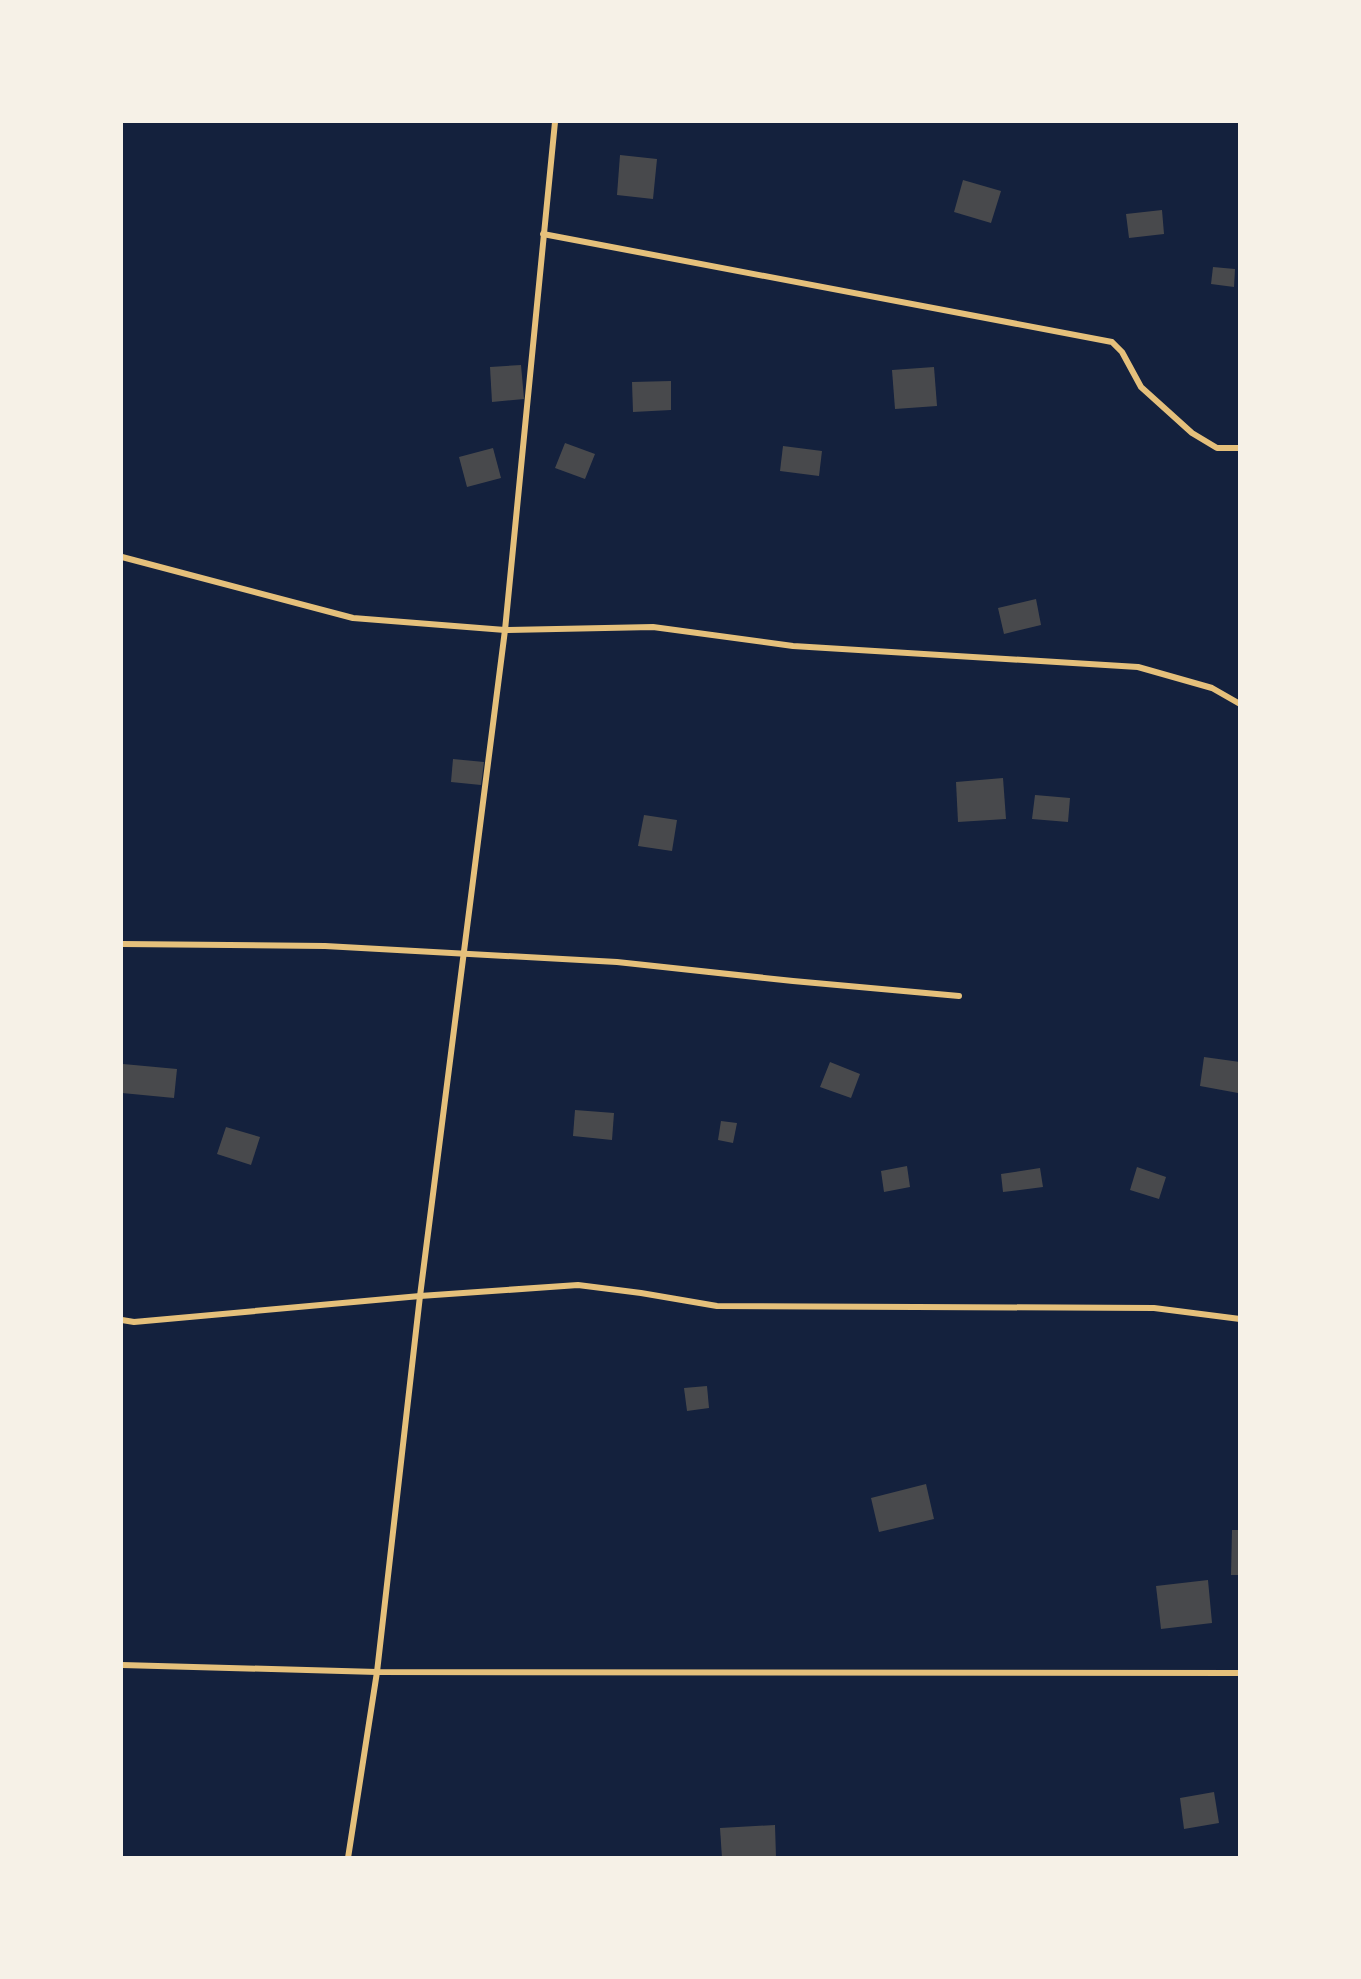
<svg xmlns="http://www.w3.org/2000/svg" width="1361" height="1979" viewBox="0 0 1361 1979" font-family="Rubik,sans-serif">
	<style>
		.building { fill: #48494c }
		.lines { fill: none; stroke-linecap: round; stroke-linejoin: round }
		.minor { stroke: #e5c07b; stroke-width: 6 }
	</style>
	<rect width="100%" height="100%" fill="#14213d"/>
	<g class="building">
		<polygon points="620,155 657,159 653,199 617,195"/>
		<polygon points="963,180 1001,191 991,223 954,212"/>
		<polygon points="1162,210 1164,234 1129,238 1126,214"/>
		<polygon points="1213,267 1235,269 1234,287 1211,284"/>
		<polygon points="521,365 524,399 492,402 490,367"/>
		<polygon points="934,367 937,406 895,409 892,370"/>
		<polygon points="671,381 671,410 633,412 632,382"/>
		<polygon points="565,443 595,454 585,479 555,468"/>
		<polygon points="783,446 822,451 819,476 780,471"/>
		<polygon points="493,448 501,478 467,487 459,457"/>
		<polygon points="1036,599 1041,625 1004,634 998,608"/>
		<polygon points="453,759 484,762 481,785 451,782"/>
		<polygon points="1003,778 1006,819 958,822 956,782"/>
		<polygon points="1035,795 1070,798 1068,822 1032,819"/>
		<polygon points="644,815 677,820 672,851 638,846"/>
		<polygon points="1204,1057 1240,1062 1238,1093 1200,1086"/>
		<polygon points="830,1062 860,1074 851,1098 820,1087"/>
		<polygon points="123,1064 177,1069 174,1098 122,1093"/>
		<polygon points="575,1110 614,1113 612,1140 573,1136"/>
		<polygon points="721,1121 737,1123 733,1143 718,1140"/>
		<polygon points="226,1127 260,1137 251,1165 217,1154"/>
		<polygon points="907,1166 910,1187 884,1192 881,1171"/>
		<polygon points="1137,1167 1166,1177 1159,1199 1130,1190"/>
		<polygon points="1040,1168 1043,1187 1003,1192 1001,1174"/>
		<polygon points="707,1386 709,1408 687,1411 684,1388"/>
		<polygon points="926,1484 934,1519 879,1532 871,1498"/>
		<polygon points="1232,1530 1240,1530 1240,1575 1231,1575"/>
		<polygon points="1208,1580 1212,1623 1161,1629 1156,1586"/>
		<polygon points="1214,1792 1219,1823 1184,1829 1180,1798"/>
		<polygon points="775,1825 776,1858 722,1858 720,1828"/>
	</g>
	<g class="lines">
		<g class="minor">
			<polyline points="543,234 1112,342 1122,352 1141,387 1192,433 1217,448 1240,448"/>
			<polyline points="122,557 353,618 505,630 653,627 793,646 1138,667 1212,688 1240,704"/>
			<polyline points="122,944 325,946 617,962 793,981 959,996"/>
			<polyline points="122,1320 134,1322 420,1296 578,1285 641,1293 717,1306 1154,1308 1240,1319"/>
			<polyline points="122,1665 377,1672 1240,1673"/>
			<polyline points="348,1858 377,1672 420,1296 505,630 555,122"/>
		</g>
	</g>
	<rect width="1361" height="1979" fill="none" stroke="#f6f1e7" stroke-width="246"/>
</svg>
